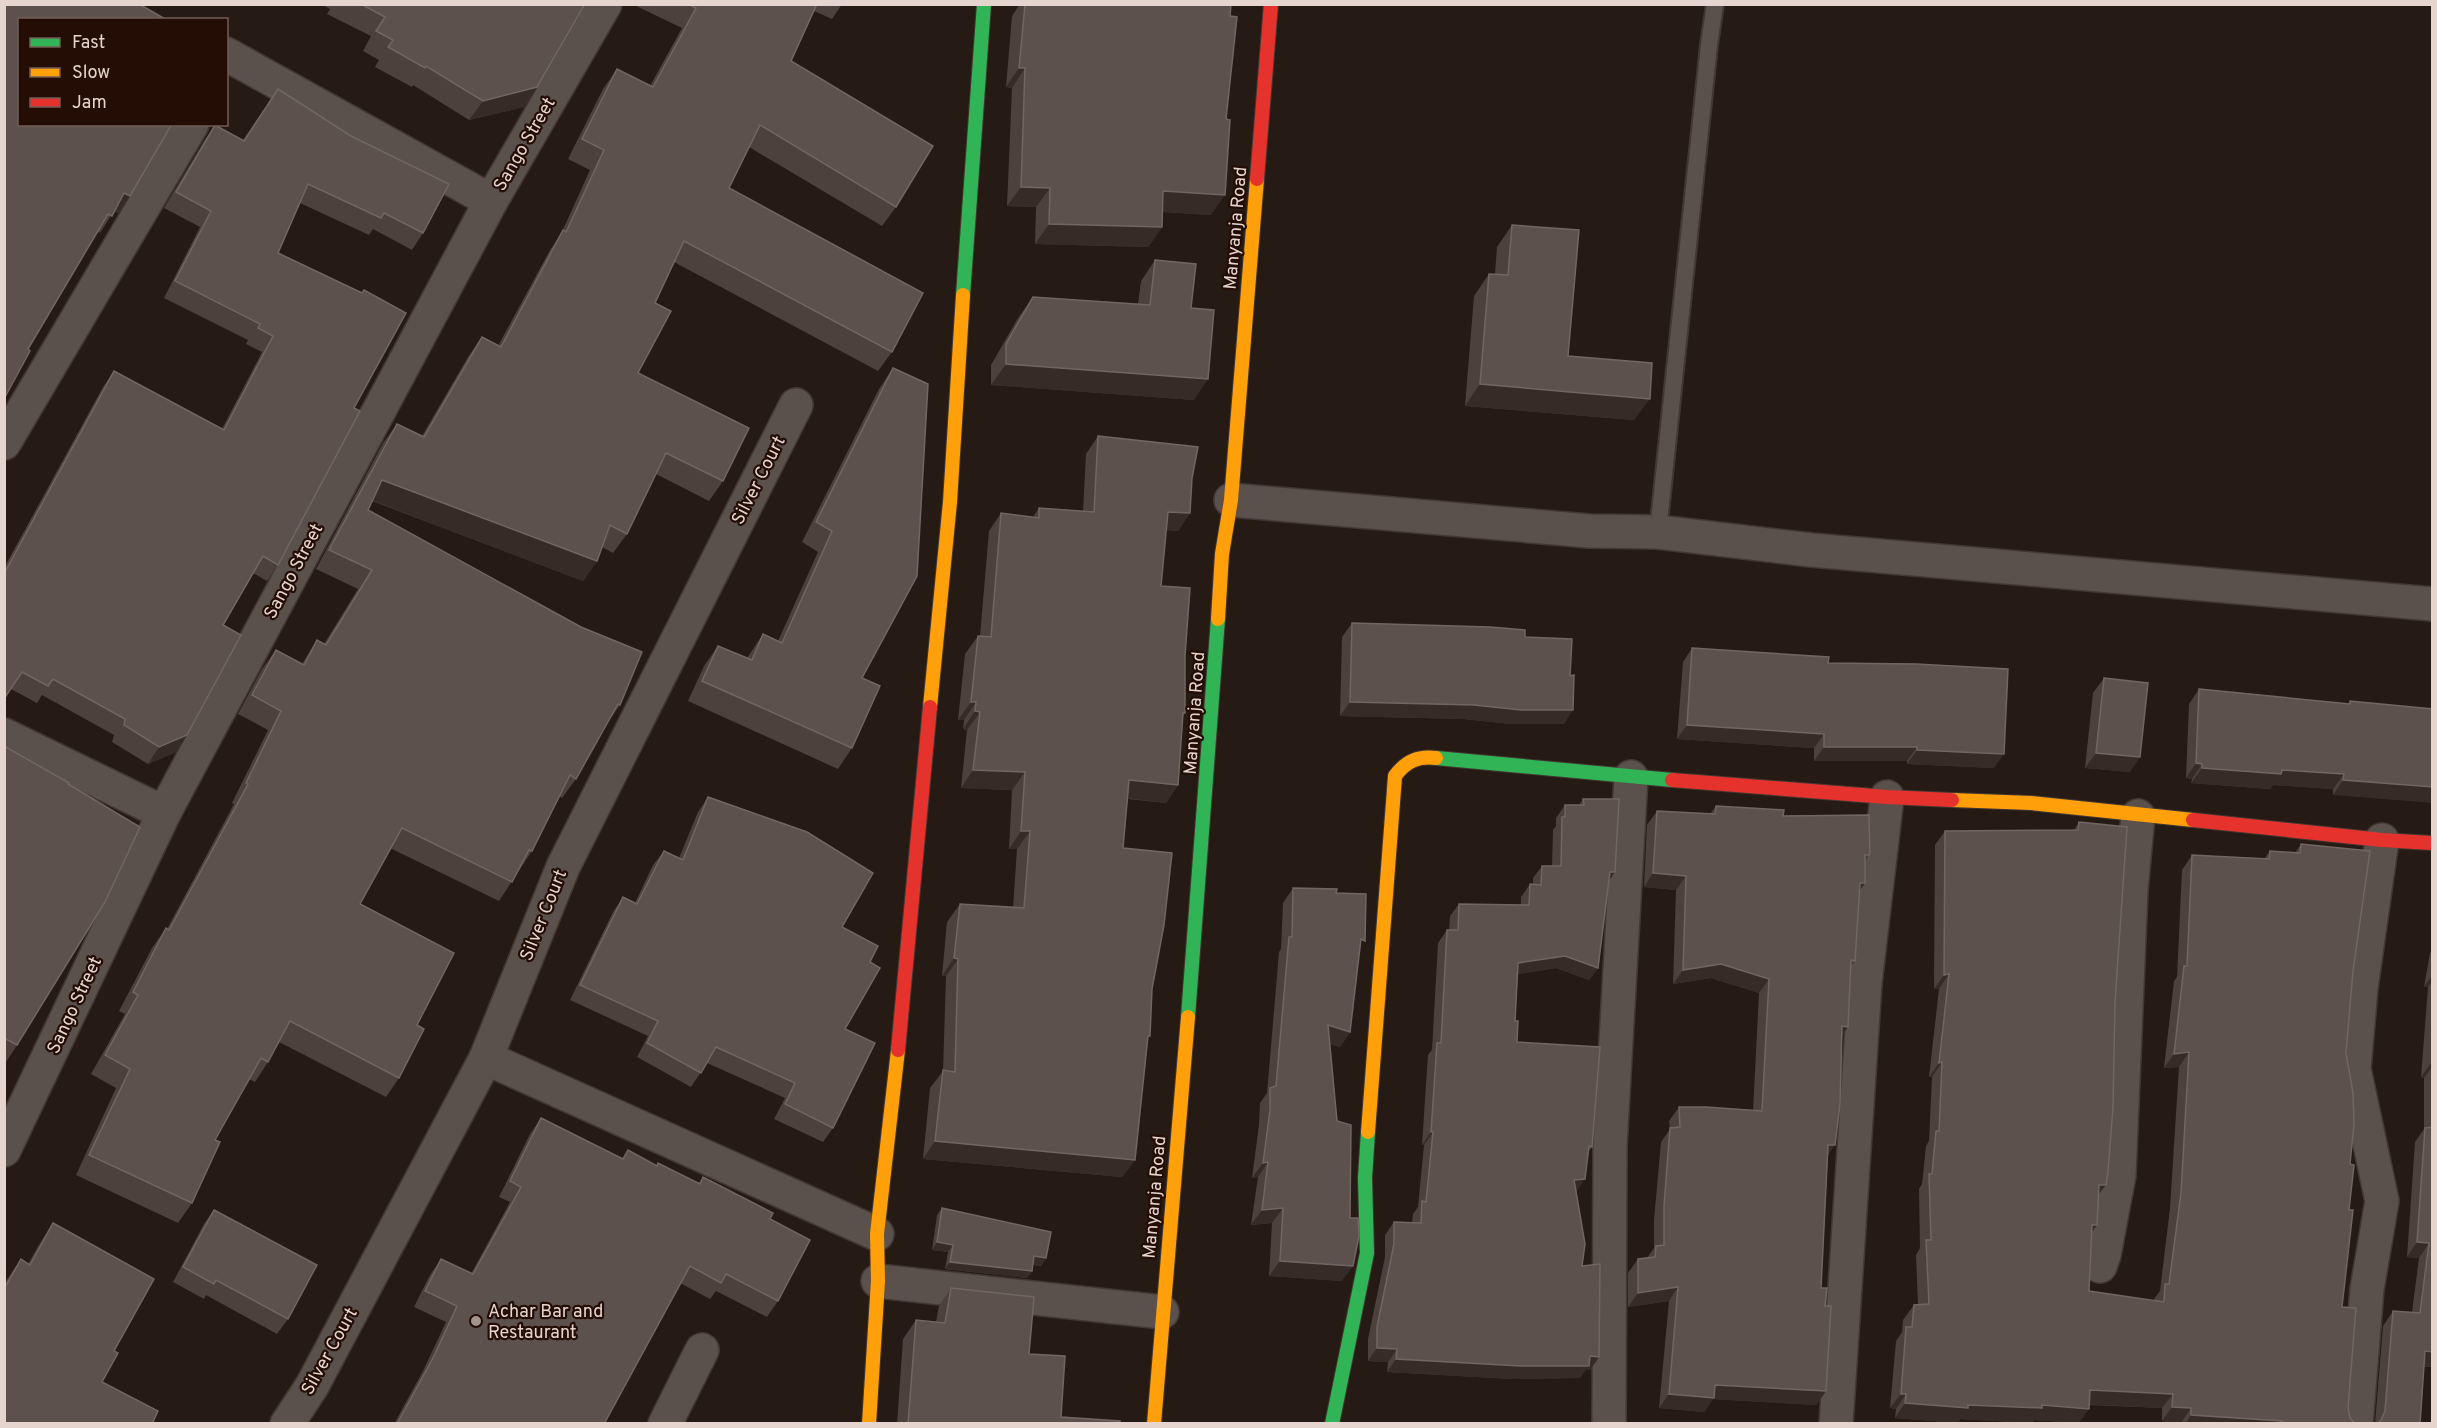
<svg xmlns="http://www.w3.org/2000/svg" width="2437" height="1428" viewBox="0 0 2437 1428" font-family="Overpass,sans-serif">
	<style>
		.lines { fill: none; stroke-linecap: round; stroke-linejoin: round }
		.lane-casing { stroke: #423733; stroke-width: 20 }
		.street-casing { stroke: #423733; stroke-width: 36 }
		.fast-casing { stroke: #423733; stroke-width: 16 }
		.slow-casing { stroke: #423733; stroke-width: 16 }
		.jam-casing { stroke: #423733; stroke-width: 16 }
		.lane { stroke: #5a514c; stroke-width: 16 }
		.street { stroke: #5a514c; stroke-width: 33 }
		.fast { stroke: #30b455; stroke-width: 14 }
		.slow { stroke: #ff9f0a; stroke-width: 14 }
		.jam { stroke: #e5322d; stroke-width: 14 }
		.wall { fill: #4d413e }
		.shaded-wall { fill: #362b27 }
		.building { fill: #5d514e; stroke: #726662; stroke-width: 1.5 }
		.poi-dot { fill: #a3948e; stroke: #230d05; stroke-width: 2 }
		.labels { text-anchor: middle; stroke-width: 4.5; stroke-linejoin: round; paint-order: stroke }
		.street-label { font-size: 18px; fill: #e6d5cf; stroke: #230d05 }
		.poi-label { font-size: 18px; fill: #e6d5cf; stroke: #230d05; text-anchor: start }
	</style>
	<rect width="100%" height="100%" fill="#261a14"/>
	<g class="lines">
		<defs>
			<polyline id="lane" points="1658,532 1709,45 1715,4"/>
			<g id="street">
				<polyline points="226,54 491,201"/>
				<polyline points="4,443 192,124"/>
				<polyline points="1231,500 1589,531 1658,532 1811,550 2432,604"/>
				<polyline points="4,735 164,813"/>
				<polyline points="486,1058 877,1234"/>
				<polyline points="4,1150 164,813 491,201 605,4"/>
				<polyline points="2100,1266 2104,1255 2119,1175 2131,890 2138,816"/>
				<polyline points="878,1281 1162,1312"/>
				<polyline points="287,1424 312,1386 486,1058 563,867 796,405"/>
				<polyline points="665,1424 702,1350"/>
				<polyline points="1609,1424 1610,1146 1631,777"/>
				<polyline points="1836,1424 1865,983 1887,797"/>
				<polyline points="2356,1424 2367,1289 2382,1201 2354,1069 2361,988 2382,840"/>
			</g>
			<g id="fast">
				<polyline points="963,295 984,4"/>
				<polyline points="1436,758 1672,780"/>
				<polyline points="1188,1017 1218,619"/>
				<polyline points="1332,1424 1367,1253 1365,1178 1368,1132"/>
			</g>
			<g id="slow">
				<polyline points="1218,619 1222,554 1231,500 1257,179"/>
				<polyline points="930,707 950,502 963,295"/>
				<polyline points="1952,800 2031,803 2193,820"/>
				<path d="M1368,1132L1395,776C1406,761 1418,756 1436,758"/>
				<polyline points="869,1424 878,1281 877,1234 898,1050"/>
				<polyline points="1154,1424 1188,1017"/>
			</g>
			<g id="jam">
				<polyline points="1257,179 1271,4"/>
				<polyline points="1672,780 1887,797 1952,800"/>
				<polyline points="2193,820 2382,840 2432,843"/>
				<polyline points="898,1050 930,707"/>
			</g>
		</defs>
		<use href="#lane" class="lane-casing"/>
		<use href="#street" class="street-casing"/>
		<use href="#fast" class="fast-casing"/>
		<use href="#slow" class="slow-casing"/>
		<use href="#jam" class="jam-casing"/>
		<use href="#lane" class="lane"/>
		<use href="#street" class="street"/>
		<use href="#fast" class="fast"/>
		<use href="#slow" class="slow"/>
		<use href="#jam" class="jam"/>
	</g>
	<g class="wall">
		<polygon points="4,4 130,196 118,213 114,211 100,233 98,231 28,349"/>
		<polygon points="321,4 585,4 537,87 524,107 469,120 413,85 412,87 375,67 379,60 363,51 371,36 327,14 330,9"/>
		<polygon points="632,4 842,4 832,19 814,11 791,61 896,207 882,226 749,147 729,188 892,352 878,371 674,262 655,303 638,373 723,481 709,501 656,474 627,534 613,553 602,547 597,561 583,581 372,501 368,510 620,705 608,722 576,779 562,798 559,796 532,851 499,901 390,848 360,904 417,1025 399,1078 386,1097 279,1042 268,1062 255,1082 249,1079 215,1140 192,1203 178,1223 76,1175 116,1088 91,1074 125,1014 119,1011 152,948 166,928 167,929 234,804 232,803 268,730 238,714 262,669 276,650 302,664 317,640 324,644 358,589 316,569 383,443 397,424 422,436 468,357 482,337 498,346 550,250 561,234 590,170 568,159 603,89 617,69 650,86 682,28"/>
		<polygon points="1020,4 1231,4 1211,215 1163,212 1162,227 1148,247 1035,244 1036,207 1007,206 1012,88 1006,87 1012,16"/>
		<polygon points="278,89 423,233 412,250 373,229 369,235 300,203 278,253 354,408 278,565 267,581 253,573 223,625 187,735 176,752 148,764 112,742 114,735 42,695 37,703 11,689 4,699 4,568 103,387 114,371 222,429 262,352 246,344 248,340 164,298 200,227 164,208 204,141 215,125 243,140"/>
		<polygon points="1512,225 1568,356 1634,420 1465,406 1474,296 1489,274 1495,274 1497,247"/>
		<polygon points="1155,260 1191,308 1194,400 991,385 991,365 1018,318 1033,297 1138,304 1141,281"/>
		<polygon points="893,368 862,678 852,748 838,769 688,701 704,666 718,646 747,658 763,634 778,641 818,552 802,542 879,389"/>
		<polygon points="1098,436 1192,478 1190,513 1178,531 1166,530 1161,586 1185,656 1185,713 1182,717 1178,785 1166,803 1128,799 1123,848 1152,989 1148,1039 1135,1160 1122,1177 923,1159 930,1088 943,1071 946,976 942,976 947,922 960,904 1013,908 1017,849 1009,849 1012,790 961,788 967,730 963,729 964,720 958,720 965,654 978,636 980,636 989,531 1001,513 1033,517 1039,508 1083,511 1086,454"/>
		<polygon points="1352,623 1525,637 1564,724 1511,724 1464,719 1340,716 1342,637"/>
		<polygon points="1692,648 1828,663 1994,768 1907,764 1907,761 1814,761 1814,748 1677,739 1683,662"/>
		<polygon points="2104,678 2130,772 2085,768 2093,693"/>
		<polygon points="2199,689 2348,704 2350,701 2433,709 2333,795 2333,789 2273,785 2270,789 2191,783 2192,779 2186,778 2189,704"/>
		<polygon points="4,746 68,784 17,1045 6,1062 4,1061"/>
		<polygon points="708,797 842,927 870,962 845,1029 833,1128 823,1142 774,1119 785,1098 707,1063 691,1087 637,1057 648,1036 570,1000 613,912 623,897 635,903 653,865 664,851 679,858 698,812"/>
		<polygon points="1583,799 1609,880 1598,968 1589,980 1556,968 1518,974 1515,1021 1517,1042 1592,1147 1588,1152 1576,1192 1582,1266 1599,1357 1590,1370 1586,1369 1580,1378 1512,1379 1387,1372 1388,1362 1368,1361 1368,1339 1385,1257 1385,1235 1394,1222 1412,1223 1413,1214 1418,1207 1424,1145 1422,1145 1428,1055 1432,1050 1438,943 1447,930 1449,930 1450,916 1459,904 1521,905 1521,897 1530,884 1533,884 1533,878 1542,866 1552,866 1553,830 1556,826 1556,818 1565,805 1579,805"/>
		<polygon points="1716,806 1783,816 1869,855 1865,862 1865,883 1859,892 1855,961 1851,967 1848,1027 1842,1036 1828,1155 1821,1288 1825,1306 1826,1391 1816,1405 1713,1399 1704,1412 1659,1408 1669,1301 1628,1307 1628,1273 1638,1259 1647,1258 1654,1248 1654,1220 1661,1142 1670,1129 1669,1121 1679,1107 1753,1111 1759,993 1711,978 1673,984 1676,890 1644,887 1647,825 1657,811 1710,814"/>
		<polygon points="2079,822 2098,1195 2097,1225 2092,1232 2089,1291 2154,1301 2154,1299 2160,1291 2170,1208 2179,1067 2164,1068 2174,981 2177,977 2182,870 2192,855 2264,859 2270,851 2295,853 2301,844 2353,971 2346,1053 2350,1164 2349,1210 2342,1307 2340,1424 2181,1424 2162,1421 2162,1408 2089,1405 2079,1423 2034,1420 2032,1423 1960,1419 1958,1423 1895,1418 1896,1409 1890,1408 1896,1341 1902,1332 1903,1320 1914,1305 1918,1305 1916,1255 1920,1248 1919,1189 1922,1184 1926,1146 1929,1141 1932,1077 1929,1077 1939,989 1934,989 1935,845 1945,831 2074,830"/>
		<polygon points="1293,888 1336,893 1360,947 1350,1032 1340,1047 1330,1044 1342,1281 1269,1276 1272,1223 1251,1225 1258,1177 1252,1178 1259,1125 1260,1103 1267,1093 1279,952 1281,949 1283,903"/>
		<polygon points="2433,949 2433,1367 2424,1367 2420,1424 2375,1424 2383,1326 2393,1311 2412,1312 2419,1258 2407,1257 2415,1142 2424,1129 2424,1078 2421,1077 2428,987 2424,987 2430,953"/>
		<polygon points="541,1118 622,1159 628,1150 656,1166 699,1183 703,1177 770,1219 778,1301 767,1317 716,1291 710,1299 680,1283 604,1424 394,1424 423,1371 446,1322 414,1307 430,1275 441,1259 471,1274 510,1202 499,1197 530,1134"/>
		<polygon points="942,1208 1046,1258 1041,1266 1033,1265 1032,1271 1027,1278 945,1269 948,1252 932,1250 937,1215"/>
		<polygon points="214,1210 288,1319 277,1334 206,1295 204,1299 173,1282 204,1224"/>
		<polygon points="53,1223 4,1424 4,1284 21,1259 28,1264 40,1243"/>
		<polygon points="951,1288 1029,1354 1061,1417 1119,1424 897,1424 903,1339 916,1320 936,1322 939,1306"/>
	</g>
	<g class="shaded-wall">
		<polygon points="1019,68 1025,68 1012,88 1006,87"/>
		<polygon points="537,87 524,107 469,120 483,101"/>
		<polygon points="1021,187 1050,188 1036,207 1007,206"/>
		<polygon points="1163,191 1225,195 1211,215 1150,211"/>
		<polygon points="124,193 130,196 118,213 112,210"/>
		<polygon points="1049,224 1162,227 1148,247 1035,244"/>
		<polygon points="1006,364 1208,379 1194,400 991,385"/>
		<polygon points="1480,384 1650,399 1634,420 1465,406"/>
		<polygon points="382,480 597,561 583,581 368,499"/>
		<polygon points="1168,512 1190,513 1178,531 1156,529"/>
		<polygon points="971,702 976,702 964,720 958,720"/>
		<polygon points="1350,702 1474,705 1573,710 1564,724 1511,724 1464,719 1340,716"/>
		<polygon points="975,711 980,712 967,730 963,729"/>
		<polygon points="1687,725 1824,734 1814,748 1677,739"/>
		<polygon points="187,735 176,752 148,764 159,747"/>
		<polygon points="1824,747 1917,747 1907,761 1814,761"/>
		<polygon points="1917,750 2004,754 1994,768 1907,764"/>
		<polygon points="2096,753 2140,757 2130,772 2085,768"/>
		<polygon points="2196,763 2202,764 2192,779 2186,778"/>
		<polygon points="2202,768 2282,770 2344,774 2333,789 2273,785 2270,789 2191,783"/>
		<polygon points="973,770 1025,772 1012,790 961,788"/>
		<polygon points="1129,780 1178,785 1166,803 1117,797"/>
		<polygon points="2343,780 2433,787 2433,803 2333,795"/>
		<polygon points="1021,831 1030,831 1017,849 1009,849"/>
		<polygon points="1610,872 1615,872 1606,885"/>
		<polygon points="1653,873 1686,876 1676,890 1644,887"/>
		<polygon points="1860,883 1865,883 1855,897"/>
		<polygon points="1565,956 1598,968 1589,980 1556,968 1509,976 1518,963"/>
		<polygon points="954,958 958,959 946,976 942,976"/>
		<polygon points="1721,964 1769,979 1759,993 1711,978 1673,984 1683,970"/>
		<polygon points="1949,974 1939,989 1934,989 1944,975"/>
		<polygon points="2433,974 2433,980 2428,987 2424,987"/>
		<polygon points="1328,1025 1350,1032 1340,1047 1317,1040"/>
		<polygon points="1842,1026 1848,1027 1838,1041"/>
		<polygon points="2189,1052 2179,1067 2164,1068 2174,1054"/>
		<polygon points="1942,1062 1932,1077 1929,1077 1939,1063"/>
		<polygon points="2431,1063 2433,1063 2433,1066 2424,1078 2421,1077"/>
		<polygon points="1431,1132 1433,1132 1424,1145 1422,1145"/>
		<polygon points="935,1141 1135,1160 1122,1177 923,1159"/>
		<polygon points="1828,1145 1835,1145 1825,1159"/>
		<polygon points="1268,1162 1258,1177 1252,1178 1263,1163"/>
		<polygon points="1585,1179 1576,1192 1574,1180"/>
		<polygon points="2099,1185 2106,1185 2095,1199"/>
		<polygon points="1283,1208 1272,1223 1251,1225 1262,1210"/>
		<polygon points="2092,1225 2097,1225 2086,1240"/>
		<polygon points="937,1242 953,1245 948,1252 932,1250"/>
		<polygon points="2417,1242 2429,1243 2419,1258 2407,1257"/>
		<polygon points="1034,1256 1046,1258 1041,1266 1029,1264"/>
		<polygon points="1280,1261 1353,1266 1342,1281 1269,1276"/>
		<polygon points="950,1262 1032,1271 1027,1278 945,1269"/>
		<polygon points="1678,1287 1669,1301 1628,1307 1638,1293"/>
		<polygon points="1377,1348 1397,1349 1388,1362 1368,1361"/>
		<polygon points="2425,1351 2433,1352 2433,1367 2415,1366"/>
		<polygon points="1590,1356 1599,1357 1590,1370 1586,1369 1580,1378 1512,1379 1387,1372 1396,1359"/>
		<polygon points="1715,1385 1826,1391 1816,1405 1713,1399 1704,1412 1659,1408 1669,1394"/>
		<polygon points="2090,1390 2173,1394 2162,1408 2080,1404"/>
		<polygon points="1901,1394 1906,1394 1896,1409 1890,1408"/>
		<polygon points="1905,1403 2042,1405 2089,1409 2079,1423 2034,1420 2032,1423 1960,1419 1958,1423 1895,1418"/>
		<polygon points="2172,1407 2191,1408 2181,1423 2162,1421"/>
		<polygon points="2191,1415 2282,1421 2280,1424 2185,1424"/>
	</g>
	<g class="building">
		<polygon points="4,4 139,4 167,20 20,20 20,124 172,124 130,196 124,193 112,216 108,214 28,349 30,351 4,399"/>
		<polygon points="361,4 585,4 537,87 483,101 426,66 425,68 388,47 393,40 376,31 385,17"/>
		<polygon points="688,4 817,4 791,61 933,146 896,207 760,125 729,188 923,293 892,352 684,241 655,303 671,311 638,373 749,428 723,481 666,453 627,534 610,525 597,561 382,480 368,510 581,627 642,652 620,705 618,704 576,779 570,775 532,851 529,850 512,882 402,828 360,904 454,953 417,1025 424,1029 399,1078 290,1021 268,1062 261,1058 215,1140 220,1142 192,1203 89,1155 130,1069 105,1055 138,995 133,992 166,928 169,930 248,784 246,783 281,711 252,695 276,650 304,665 317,640 326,645 372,570 329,550 397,424 424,437 482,337 501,347 563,230 566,232 604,150 582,139 617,69 653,87 696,8"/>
		<polygon points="1025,4 1231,4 1230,16 1237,17 1226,119 1230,120 1225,195 1163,191 1162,227 1049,224 1050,188 1021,187 1025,68 1019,68"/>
		<polygon points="278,89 351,136 449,184 423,233 384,213 381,218 308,184 278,253 362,293 364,290 406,313 354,408 360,411 278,565 263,556 223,625 241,635 187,735 159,747 124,725 125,719 53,679 48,686 22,672 4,699 4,569 6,570 114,371 224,430 273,336 258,328 260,324 175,281 211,211 176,192 215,125 244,141"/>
		<polygon points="1512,225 1579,230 1568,356 1652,363 1650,399 1480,384 1489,274 1508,275"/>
		<polygon points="1155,260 1196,264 1191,308 1214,310 1208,379 1006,364 1006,344 1033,297 1150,305"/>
		<polygon points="893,368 928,384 917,576 862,678 880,686 852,748 702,681 718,646 752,660 763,634 782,643 832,531 816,522"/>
		<polygon points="1098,436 1198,447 1192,478 1190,513 1168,512 1161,586 1190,588 1185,656 1185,713 1183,713 1178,785 1129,780 1123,848 1172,853 1164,925 1152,989 1150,1036 1148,1036 1135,1160 935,1141 943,1070 955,1072 958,959 954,958 960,904 1024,908 1030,831 1021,831 1025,772 973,770 980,712 975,711 976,702 971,702 978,636 991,637 1001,513 1039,518 1039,508 1094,512"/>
		<polygon points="1352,623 1490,627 1525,630 1525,637 1572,639 1570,676 1574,675 1573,710 1521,710 1474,705 1350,702"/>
		<polygon points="1692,648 1829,657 1828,663 1916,664 2008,669 2004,754 1917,750 1917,747 1824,747 1824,734 1687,725"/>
		<polygon points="2104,678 2148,683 2140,757 2096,753"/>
		<polygon points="2199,689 2350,704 2350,701 2433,709 2433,787 2343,780 2344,774 2282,770 2281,774 2202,768 2202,764 2196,763"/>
		<polygon points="4,746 69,783 68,784 140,827 105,902 17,1045 4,1038"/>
		<polygon points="708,797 807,832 873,873 842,927 878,946 870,962 880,968 845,1029 875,1043 833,1128 785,1104 795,1083 716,1047 701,1073 647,1043 658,1021 580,985 623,897 637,904 664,851 683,860"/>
		<polygon points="1583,799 1619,799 1615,872 1610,872 1598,968 1565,956 1518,963 1515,1021 1518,1021 1517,1042 1600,1047 1592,1147 1589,1146 1585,1179 1574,1180 1585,1244 1582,1266 1600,1264 1599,1357 1590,1356 1589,1366 1521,1366 1396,1359 1397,1349 1377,1348 1377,1327 1394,1244 1394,1222 1421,1223 1422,1201 1426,1202 1433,1132 1431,1132 1437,1043 1441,1043 1447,930 1458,930 1459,904 1529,905 1530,884 1541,885 1542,866 1561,866 1562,817 1565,817 1565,805 1584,805"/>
		<polygon points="1716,806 1784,810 1783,816 1869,815 1870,853 1869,855 1865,855 1865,883 1860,883 1855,961 1851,960 1848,1027 1842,1026 1840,1104 1835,1145 1828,1145 1821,1288 1827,1288 1825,1306 1831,1306 1826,1391 1715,1385 1714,1398 1669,1394 1678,1287 1638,1293 1638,1259 1655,1257 1656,1246 1664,1245 1664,1206 1670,1128 1680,1127 1679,1107 1706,1107 1762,1111 1769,979 1721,964 1683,970 1686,876 1653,873 1657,811 1715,814"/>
		<polygon points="2079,822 2127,827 2115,1002 2113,1108 2108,1171 2106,1185 2099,1185 2097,1225 2092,1225 2089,1291 2164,1302 2165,1284 2169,1284 2181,1193 2189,1052 2174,1054 2184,966 2187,966 2192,855 2269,859 2270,851 2300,853 2301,844 2370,851 2353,971 2346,1053 2353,1093 2354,1124 2350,1164 2354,1165 2349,1210 2353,1210 2342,1307 2356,1308 2348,1408 2350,1418 2355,1424 2282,1424 2282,1421 2191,1415 2191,1408 2172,1407 2173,1394 2090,1390 2089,1409 2042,1405 2042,1408 1968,1405 1968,1408 1905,1403 1906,1394 1901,1394 1906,1327 1912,1327 1914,1305 1929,1304 1926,1240 1931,1240 1929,1174 1932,1174 1936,1131 1939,1131 1942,1062 1939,1063 1949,974 1944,975 1945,831 2078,830"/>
		<polygon points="1293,888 1337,889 1336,893 1366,894 1365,941 1361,939 1350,1032 1328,1025 1337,1121 1351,1125 1350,1218 1358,1218 1359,1236 1353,1266 1280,1261 1283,1208 1262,1210 1268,1162 1263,1163 1270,1110 1270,1088 1276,1086 1289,937 1292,937"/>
		<polygon points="541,1118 623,1159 628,1150 657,1166 658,1163 700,1184 703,1177 773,1213 770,1219 810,1240 778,1301 726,1274 721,1283 690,1266 604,1424 397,1424 434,1356 457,1306 425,1291 441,1259 473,1274 521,1187 510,1181"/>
		<polygon points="2433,1127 2433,1352 2425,1351 2420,1424 2377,1424 2381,1420 2385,1411 2393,1311 2420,1313 2429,1243 2417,1242 2425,1128"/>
		<polygon points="942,1208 1051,1232 1046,1258 1034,1256 1032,1271 950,1262 953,1245 937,1242"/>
		<polygon points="214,1210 317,1265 288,1319 216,1280 214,1284 183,1267"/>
		<polygon points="53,1223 154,1279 114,1351 118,1353 102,1382 158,1411 153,1422 155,1424 4,1424 4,1289 21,1259 30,1265"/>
		<polygon points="951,1288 1034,1297 1029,1354 1065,1356 1061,1417 1120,1421 1119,1424 908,1424 916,1320 945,1323"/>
	</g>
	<circle class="poi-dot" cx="476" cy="1321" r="6"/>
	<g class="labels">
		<g class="street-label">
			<text transform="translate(524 144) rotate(-60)" y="6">Sango Street</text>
			<text transform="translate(1235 228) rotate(-85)" y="6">Manyanja Road</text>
			<text transform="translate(758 480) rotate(-63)" y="6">Silver Court</text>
			<text transform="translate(293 571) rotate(-62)" y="6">Sango Street</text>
			<text transform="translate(1194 713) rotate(-86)" y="6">Manyanja Road</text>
			<text transform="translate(543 915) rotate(-68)" y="6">Silver Court</text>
			<text transform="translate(74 1005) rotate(-65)" y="6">Sango Street</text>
			<text transform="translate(1154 1197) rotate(-85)" y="6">Manyanja Road</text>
			<text transform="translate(329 1351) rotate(-61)" y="6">Silver Court</text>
		</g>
		<g class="poi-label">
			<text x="488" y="1317">Achar Bar and<tspan x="488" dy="21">Restaurant</tspan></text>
		</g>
	</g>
	<rect width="2437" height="1428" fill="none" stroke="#e6d5cf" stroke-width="12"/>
	<rect x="18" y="18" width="210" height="108" fill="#230d05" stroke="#715d56" stroke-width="1.5"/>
	<rect x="30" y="38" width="30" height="9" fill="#30b455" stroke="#715d56" stroke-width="1.5"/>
	<text x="72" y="48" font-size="18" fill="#e6d5cf">Fast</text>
	<rect x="30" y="68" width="30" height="9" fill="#ff9f0a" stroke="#715d56" stroke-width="1.5"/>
	<text x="72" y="78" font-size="18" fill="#e6d5cf">Slow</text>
	<rect x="30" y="98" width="30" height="9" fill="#e5322d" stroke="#715d56" stroke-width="1.5"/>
	<text x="72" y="108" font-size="18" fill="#e6d5cf">Jam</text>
</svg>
